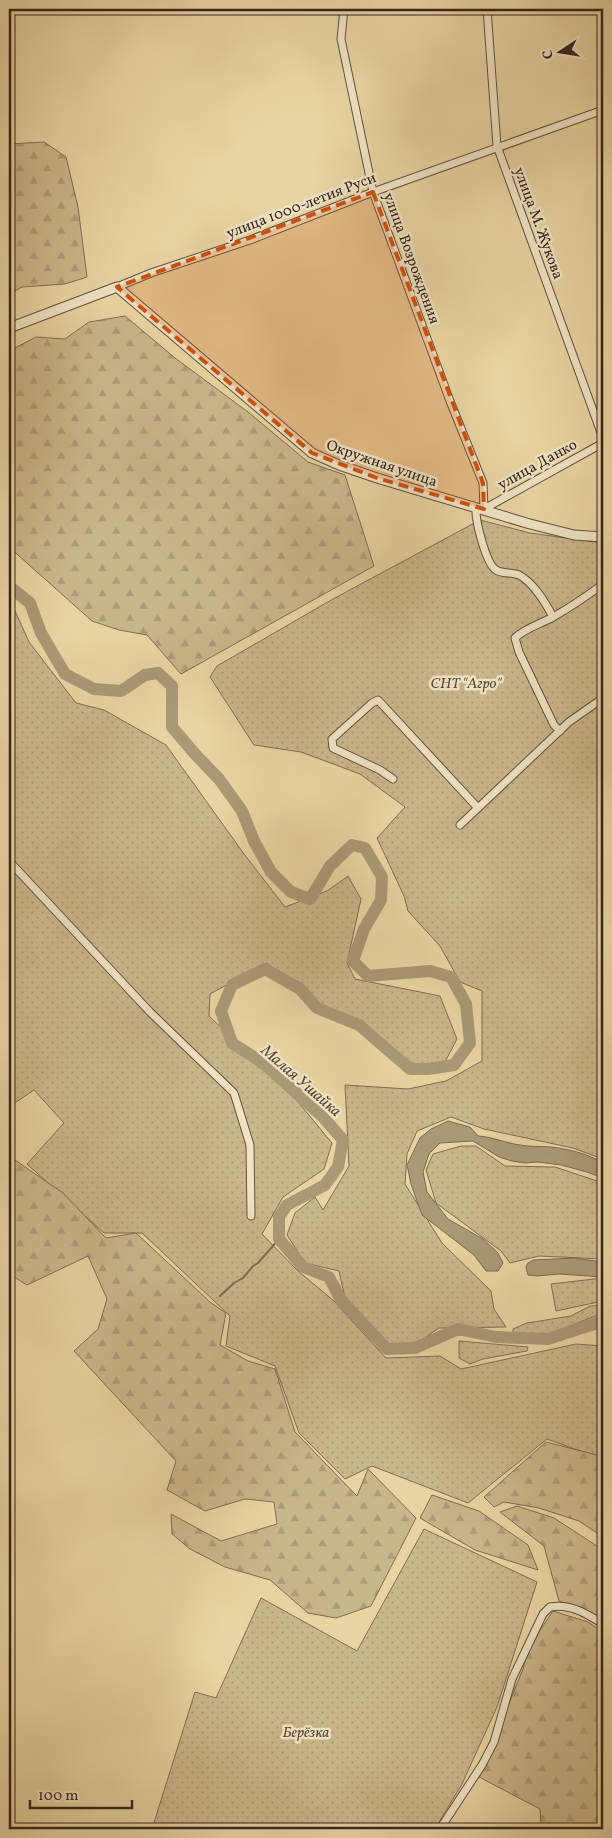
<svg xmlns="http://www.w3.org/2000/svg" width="612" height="1838" viewBox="0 0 612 1838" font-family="Vollkorn,serif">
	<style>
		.grass { fill: url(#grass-dots); stroke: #806d54 }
		.forest { fill: url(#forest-firs); stroke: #806d54 }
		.water { fill: #ab9875; stroke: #7c6a52 }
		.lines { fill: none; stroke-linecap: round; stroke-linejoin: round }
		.stream { stroke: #7c6a52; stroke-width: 2 }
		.river { stroke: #ab9875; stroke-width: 12 }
		.minor-casing { stroke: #62503e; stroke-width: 9 }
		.tertiary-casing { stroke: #62503e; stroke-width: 11 }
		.minor { stroke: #f0e3c3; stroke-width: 7 }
		.tertiary { stroke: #f0e3c3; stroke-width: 9 }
		.marked { fill: #cd510f; fill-opacity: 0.2; stroke: #cd510f; stroke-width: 4; stroke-dasharray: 10 6; stroke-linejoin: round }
		.labels { text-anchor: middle; stroke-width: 5; stroke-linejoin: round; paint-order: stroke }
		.street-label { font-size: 15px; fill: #36241d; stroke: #f0e3c3 }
		.park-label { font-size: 15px; font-style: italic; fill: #5b4838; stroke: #f0e3c3 }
		.water-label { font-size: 16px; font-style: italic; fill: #594737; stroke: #f0e3c3 }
	</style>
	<defs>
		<pattern id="grass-dots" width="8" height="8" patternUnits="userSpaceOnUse" patternTransform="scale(1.25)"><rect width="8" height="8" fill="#cab68b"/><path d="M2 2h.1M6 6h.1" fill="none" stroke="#ae9c78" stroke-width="1.8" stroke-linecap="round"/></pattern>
		<pattern id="forest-firs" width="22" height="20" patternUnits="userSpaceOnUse" patternTransform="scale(1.25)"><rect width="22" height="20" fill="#cab68b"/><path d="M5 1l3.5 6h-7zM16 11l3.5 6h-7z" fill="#ae9c78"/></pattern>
	</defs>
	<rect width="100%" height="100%" fill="#e8d4a2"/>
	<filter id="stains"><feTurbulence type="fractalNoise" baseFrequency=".004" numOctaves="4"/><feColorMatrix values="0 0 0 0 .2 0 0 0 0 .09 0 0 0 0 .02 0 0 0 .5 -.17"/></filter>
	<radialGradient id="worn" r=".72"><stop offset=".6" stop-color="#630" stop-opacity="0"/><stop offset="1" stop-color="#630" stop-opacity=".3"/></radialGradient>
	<g class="grass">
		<polygon points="480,520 530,533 603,543 603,1159 573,1148 484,1129 451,1117 417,1131 407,1154 405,1184 442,1243 491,1291 494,1309 506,1327 439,1328 414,1345 388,1345 345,1298 339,1271 305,1263 287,1235 295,1213 315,1197 323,1210 349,1166 345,1085 408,1089 446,1081 482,1061 482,991 460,982 440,946 408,911 404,896 377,838 405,807 360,774 301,752 254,745 210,677 217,666 333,599"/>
		<polygon points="9,602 11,602 29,642 76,703 104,710 166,745 244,854 285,907 327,891 348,876 361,899 347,963 355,979 440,996 457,1039 445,1062 413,1066 382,1042 322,1009 267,963 210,994 209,1016 289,1091 332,1143 324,1169 283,1197 262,1234 298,1271 334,1301 386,1358 440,1356 461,1369 576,1344 603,1346 603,1459 547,1439 468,1503 372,1466 345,1479 299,1433 275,1366 226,1346 230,1316 142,1233 104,1233 27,1164 64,1123 34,1090 9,1107"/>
		<polygon points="461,1146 476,1146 505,1166 555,1167 603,1183 603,1259 539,1256 510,1263 501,1251 436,1203 426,1170 433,1154"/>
		<polygon points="603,1278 603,1301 556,1311 551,1284"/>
		<polygon points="603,1305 603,1313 547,1335 513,1333 513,1329 527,1323 571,1316 590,1306"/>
		<polygon points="459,1341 528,1347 527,1351 483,1359 470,1364 459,1358"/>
		<polygon points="424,1529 537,1582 497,1707 462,1784 435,1829 152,1829 195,1692 216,1698 261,1598 357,1651"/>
	</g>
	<g class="forest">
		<polygon points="44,142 66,157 78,207 87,277 65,284 22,287 9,294 9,144"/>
		<polygon points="125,316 175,358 248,412 308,462 345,475 374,566 181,674 147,635 119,630 92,621 9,547 9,351 36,337 65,339 89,322"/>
		<polygon points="9,1156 63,1193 106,1238 136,1233 210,1302 226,1313 220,1345 248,1361 275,1369 295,1432 357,1496 368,1469 416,1518 371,1606 336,1618 308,1613 270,1580 225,1567 190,1549 172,1534 171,1514 221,1541 277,1524 274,1502 245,1499 205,1511 167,1490 176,1461 74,1351 98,1329 107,1299 88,1256 27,1285 9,1274"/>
		<polygon points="546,1442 601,1456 603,1479 603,1537 579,1521 539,1508 504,1502 494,1507 484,1497"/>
		<polygon points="432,1495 479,1511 528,1545 538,1570 475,1550 420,1518"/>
		<polygon points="517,1506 554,1518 603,1550 603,1621 592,1613 559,1601 544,1546 500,1512"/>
		<path d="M553,1611L588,1622L603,1632V1815L594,1829H544L541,1827L540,1809L479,1777L523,1669C527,1648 541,1629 553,1611Z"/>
	</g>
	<g class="water">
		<path d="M448,1121L470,1127L478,1136C493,1137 506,1143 520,1145C530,1147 541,1146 551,1147C569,1149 588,1154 603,1163V1178L587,1172L561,1165L538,1162L525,1163L512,1161L499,1157L473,1141L440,1143L429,1154L423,1172L427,1192L448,1219L483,1239L498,1253L503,1263L498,1271H486L474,1255L422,1215L411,1184L407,1165L420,1138L431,1129Z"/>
		<polygon points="574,1258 603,1262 603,1277 559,1274 537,1276 528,1275 526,1267 528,1263 533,1260"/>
	</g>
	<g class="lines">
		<polyline class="stream" points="220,1296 234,1283 243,1278 253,1266 258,1263 279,1239"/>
		<polyline class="river" points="9,586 30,603 41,633 65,674 94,689 121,691 145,675 158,673 172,686 172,727 195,754 219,779 242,811 254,841 271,872 291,892 310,899 330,866 352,845 365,848 382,877 381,900 364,929 353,961 368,976 430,971 451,977 466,1004 470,1043 454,1065 428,1069 410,1069 359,1025 317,1008 300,989 265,969 232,985 221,1011 232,1043 263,1063 322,1116 343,1140 338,1167 325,1185 287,1205 279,1217 279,1239 303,1267 329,1277 341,1300 387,1349 415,1348 458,1329 496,1337 548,1339 603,1321"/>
		<defs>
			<g id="minor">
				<polyline points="344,9 341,39 373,192 450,401 483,483 484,509 603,443"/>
				<polyline points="487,9 497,146 603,438"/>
				<polyline points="117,287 151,273 250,240 373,192 603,110"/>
				<path d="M476,508C475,520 486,564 496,570C502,574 512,572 519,575C534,583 545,602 553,617"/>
				<path d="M560,731L554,725L519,652L515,638C525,628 541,624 553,617C571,607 587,596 603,584"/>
				<polyline points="393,779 380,770 333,748 332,739 372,703 378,700 478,808"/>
				<polyline points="460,825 569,722 603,698"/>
				<polyline points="9,861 150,1012 234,1093 250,1145 251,1216"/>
				<path d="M440,1829L482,1765L494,1742L512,1679L543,1614L550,1607C570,1603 587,1614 603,1624"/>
			</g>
			<polyline id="tertiary" points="9,328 117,287 312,453 339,465 377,478 530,524 574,535 603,537"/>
		</defs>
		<use href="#minor" class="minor-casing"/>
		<use href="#tertiary" class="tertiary-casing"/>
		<use href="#minor" class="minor"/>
		<use href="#tertiary" class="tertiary"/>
	</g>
	<path class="marked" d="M373,192L483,483L484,509L377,478L312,453L117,287Z"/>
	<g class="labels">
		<g class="street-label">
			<text transform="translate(301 205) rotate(-21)" y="5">улица 1000-летия Руси</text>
			<text transform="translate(539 223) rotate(70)" y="5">улица М. Жукова</text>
			<text transform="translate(412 258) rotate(70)" y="5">улица Возрождения</text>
			<text transform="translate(382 463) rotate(19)" y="5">Окружная улица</text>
			<text transform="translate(537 464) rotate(-29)" y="5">улица Данко</text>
		</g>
		<g class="park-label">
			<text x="466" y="688">СНТ "Агро"</text>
			<text x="306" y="1737">Берёзка</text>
		</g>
		<g class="water-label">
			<text transform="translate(302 1080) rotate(41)" y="6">Малая Ушайка</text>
		</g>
	</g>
	<rect width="612" height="1838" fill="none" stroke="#e8d4a2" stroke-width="30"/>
	<rect x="10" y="10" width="592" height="1818" fill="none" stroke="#36241d" stroke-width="2.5"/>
	<rect x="15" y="15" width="582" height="1808" fill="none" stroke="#36241d"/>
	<g transform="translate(560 52) rotate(258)" stroke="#f0e3c3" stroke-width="4" paint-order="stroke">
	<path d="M0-4L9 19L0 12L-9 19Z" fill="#36241d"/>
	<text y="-8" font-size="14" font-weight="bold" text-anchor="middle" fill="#36241d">С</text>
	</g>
	<path d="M30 1800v8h102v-8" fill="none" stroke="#36241d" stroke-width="2.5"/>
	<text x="38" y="1800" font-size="15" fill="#36241d" stroke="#f0e3c3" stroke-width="4" paint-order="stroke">100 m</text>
	<rect width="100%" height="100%" filter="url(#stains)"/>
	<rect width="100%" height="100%" fill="url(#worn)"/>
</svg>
